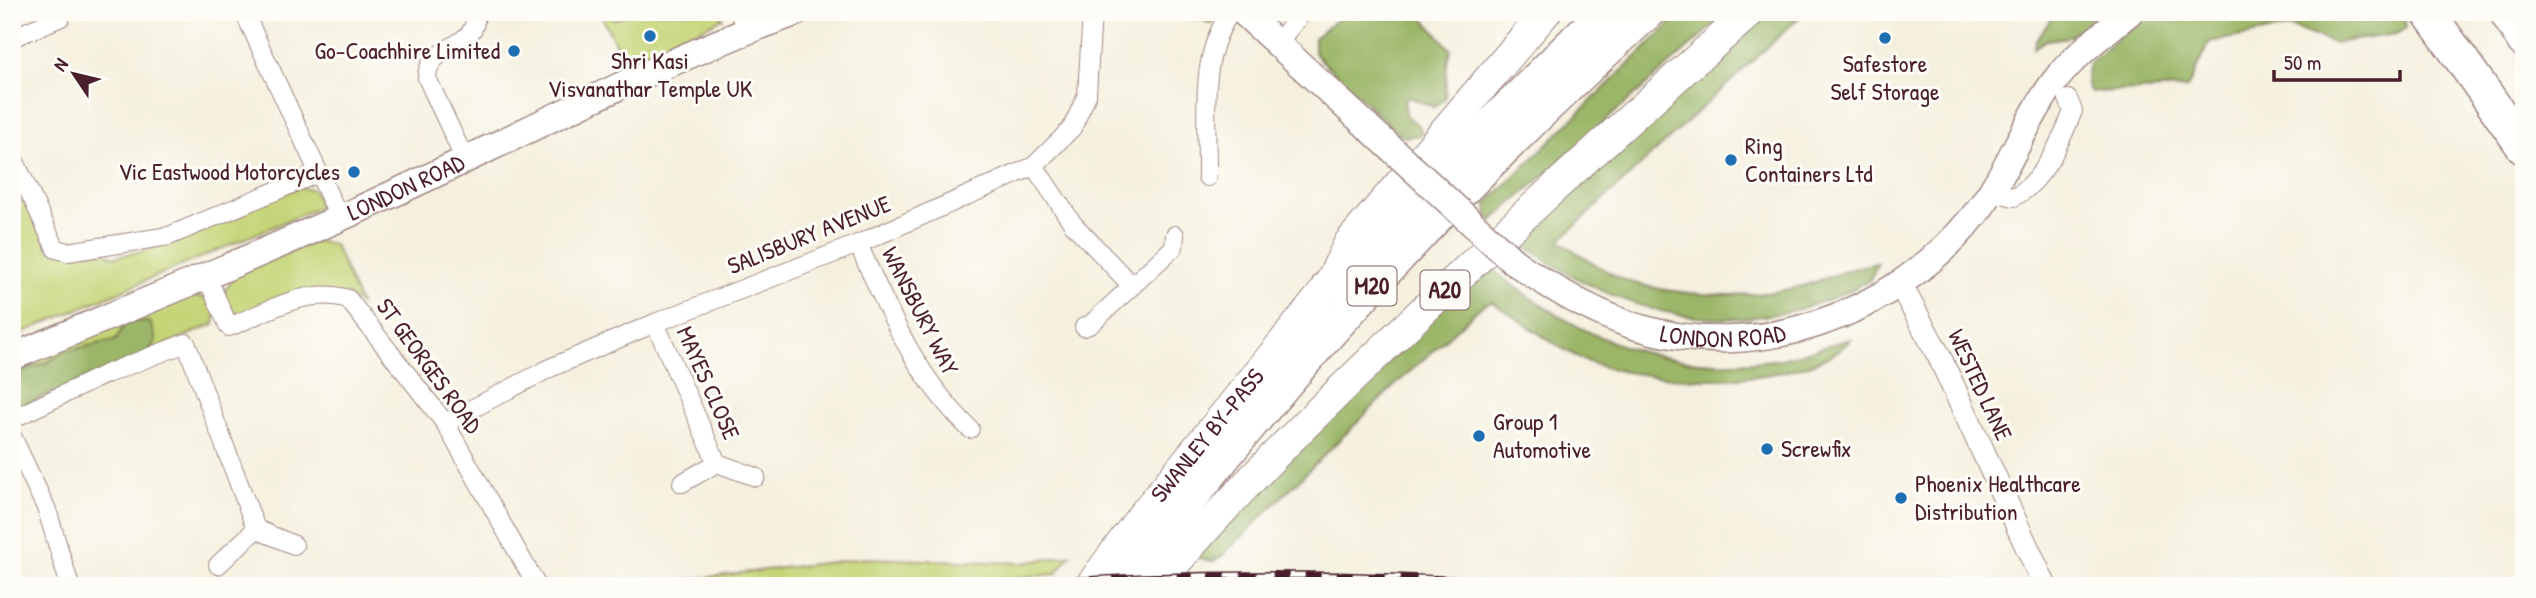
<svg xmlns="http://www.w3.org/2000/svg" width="2536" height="598" viewBox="0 0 2536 598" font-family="'Patrick Hand',sans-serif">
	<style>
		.green { fill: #c4d476; stroke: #877a50; stroke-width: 2 }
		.forest { fill: #9bb667; stroke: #726a49; stroke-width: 2 }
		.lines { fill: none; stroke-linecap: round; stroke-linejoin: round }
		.minor-casing { stroke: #a08884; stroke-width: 20 }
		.tertiary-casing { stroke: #a08884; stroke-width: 25 }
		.secondary-casing { stroke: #a08884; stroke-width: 29 }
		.trunk-casing { stroke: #a08884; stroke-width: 32 }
		.motorway-casing { stroke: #a08884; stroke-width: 36 }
		.minor { stroke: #fff; stroke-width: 18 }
		.tertiary { stroke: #fff; stroke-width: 23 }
		.secondary { stroke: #fff; stroke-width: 26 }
		.trunk { stroke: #fff; stroke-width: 30 }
		.motorway { stroke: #fff; stroke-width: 33 }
		.rail-casing { stroke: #4a1f2b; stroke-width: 8 }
		.rail { stroke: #fdfcf7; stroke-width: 5; stroke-dasharray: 16; stroke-linecap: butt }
		.secondary-bridge-casing { stroke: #a08884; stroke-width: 29; stroke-linecap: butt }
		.secondary-bridge { stroke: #fff; stroke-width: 26 }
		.poi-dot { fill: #1f6fb2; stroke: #fdfcf7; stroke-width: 2.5 }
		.labels { text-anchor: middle; stroke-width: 6; stroke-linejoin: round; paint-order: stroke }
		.shield { fill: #fdfcf7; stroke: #806168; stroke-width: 2 }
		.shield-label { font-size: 23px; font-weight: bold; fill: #4a1f2b }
		.poi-label { font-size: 24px; fill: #4a1f2b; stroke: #fdfcf7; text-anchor: start }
		.street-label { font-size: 24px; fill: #4a1f2b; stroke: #fdfcf7 }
	</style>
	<rect width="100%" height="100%" fill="#fdfcf7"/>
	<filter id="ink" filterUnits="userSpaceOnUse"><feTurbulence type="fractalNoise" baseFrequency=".0143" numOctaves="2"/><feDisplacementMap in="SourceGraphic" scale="14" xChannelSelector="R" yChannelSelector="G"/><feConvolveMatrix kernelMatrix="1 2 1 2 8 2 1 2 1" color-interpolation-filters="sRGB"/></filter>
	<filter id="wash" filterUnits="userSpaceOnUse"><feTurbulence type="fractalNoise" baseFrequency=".00686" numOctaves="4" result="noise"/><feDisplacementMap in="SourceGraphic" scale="28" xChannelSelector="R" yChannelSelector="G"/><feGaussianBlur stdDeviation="1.57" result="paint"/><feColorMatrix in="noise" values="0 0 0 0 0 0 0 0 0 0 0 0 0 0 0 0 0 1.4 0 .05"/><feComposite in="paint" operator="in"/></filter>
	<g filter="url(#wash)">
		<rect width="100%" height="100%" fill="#f5f0de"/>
		<g class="green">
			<polygon points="600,12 611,12 614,20 633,12 720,12 723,18 626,67"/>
			<polygon points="1101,12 1212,12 1212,24 1192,16 1100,22"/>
			<polygon points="298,187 314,190 320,207 12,337 12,206 24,200 50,250 106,252 114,257 146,250"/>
			<polygon points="316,241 334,244 361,306 348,295 238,315 227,306 224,292 236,274"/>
			<polygon points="187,294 207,299 216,314 214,324 149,352 156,340 150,322 126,321 116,340 61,352 49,361 12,375 12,368"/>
			<polygon points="1071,555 1056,574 926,586 635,586 865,558 1023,563"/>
		</g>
		<g class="forest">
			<polygon points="1346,12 1418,12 1451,50 1447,65 1445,99 1434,107 1409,97 1404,101 1406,115 1420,127 1422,135 1404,137 1394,130 1314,53 1314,38"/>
			<polygon points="1682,12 1729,12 1492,221 1488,217 1487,203"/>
			<path d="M1770,12H1805L1559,241C1581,254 1606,274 1630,282C1677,296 1742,299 1790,289C1820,283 1847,267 1878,263L1869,281C1747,346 1632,323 1524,245L1521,239L1530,226Z"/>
			<polygon points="2056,12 2103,12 2070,37 2046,40 2034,48 2035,42"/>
			<path d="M2147,12H2396L2405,22L2406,28L2396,34L2333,43L2291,27L2210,42L2187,88L2091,92C2085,83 2085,73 2090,63Z"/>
			<path d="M1484,268H1491C1575,337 1662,375 1773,360C1800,357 1824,345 1851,339C1807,392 1635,386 1578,357C1548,342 1520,320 1492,302L1484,304L1392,388L1221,557L1213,561L1196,558L1201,544Z"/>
			<polygon points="126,321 150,322 156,340 148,353 12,410 12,375 49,362 62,352 116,340"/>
		</g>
	</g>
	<g filter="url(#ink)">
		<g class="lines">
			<defs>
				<g id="minor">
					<polyline points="244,12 340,219"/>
					<polyline points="739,12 747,31"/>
					<polyline points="12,38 61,17"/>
					<polyline points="1278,42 1303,12"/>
					<polyline points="12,155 56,249 68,252 169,236 318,173"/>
					<path d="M465,160L427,78C427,43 481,49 475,12"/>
					<polyline points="1034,166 1073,224 1132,286"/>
					<path d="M1207,177C1208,122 1197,58 1231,12"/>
					<path d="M1991,191L2014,197C2044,181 2061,141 2073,111L2068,99"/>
					<path d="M858,244C889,312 915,376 970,429"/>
					<path d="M206,275L229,327C266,312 308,286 348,299L445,423L537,586"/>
					<polyline points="655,323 717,463"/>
					<polyline points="1084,327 1091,324 1174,247 1175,235"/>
					<polyline points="12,419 106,374 186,343 256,529 294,545"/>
					<polyline points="445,423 550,368 655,323 858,244 1034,166 1072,128 1087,95 1092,12"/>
					<polyline points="12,436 47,510 70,586"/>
					<polyline points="682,483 717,463 756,477"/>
					<polyline points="218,565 256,529"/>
				</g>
				<polyline id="tertiary" points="1900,284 1939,356 2045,586"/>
				<g id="secondary">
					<polyline points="1243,12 1381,139"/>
					<path id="s1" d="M1513,261C1551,288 1590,311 1634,326C1757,365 1893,315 1973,217C2005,178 2021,130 2049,89C2070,58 2101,36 2130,12"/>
					<path id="s2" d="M12,357C141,303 270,251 397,192C529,131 659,62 797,12"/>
				</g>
				<g id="trunk">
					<path id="s3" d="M1090,586L1141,517L1328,287L1349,243L1546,12"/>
					<path d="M1156,586C1234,492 1322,407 1410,323C1521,217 1635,113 1750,12"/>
				</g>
				<g id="motorway">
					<polyline points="2428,12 2524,148"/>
					<polyline points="2506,12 2524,41"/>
					<polyline points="1328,287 1604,12"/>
					<path d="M1124,586C1278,377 1456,186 1648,12"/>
				</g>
			</defs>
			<use href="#minor" class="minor-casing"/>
			<use href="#tertiary" class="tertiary-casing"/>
			<use href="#secondary" class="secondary-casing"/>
			<use href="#trunk" class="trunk-casing"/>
			<use href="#motorway" class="motorway-casing"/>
			<use href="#minor" class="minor"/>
			<use href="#tertiary" class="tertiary"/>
			<use href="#secondary" class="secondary"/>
			<use href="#trunk" class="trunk"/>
			<use href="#motorway" class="motorway"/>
			<defs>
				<path id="rail" d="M1001,586C1184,571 1369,572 1551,586"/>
			</defs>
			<use href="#rail" class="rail-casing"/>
			<use href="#rail" class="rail"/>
			<defs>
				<polyline id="secondary-bridge" points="1381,139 1513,261"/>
			</defs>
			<use href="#secondary-bridge" class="secondary-bridge-casing"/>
			<use href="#secondary-bridge" class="secondary-bridge"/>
		</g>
	</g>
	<g class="poi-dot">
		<circle cx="650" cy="36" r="7"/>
		<circle cx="1885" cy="38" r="7"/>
		<circle cx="514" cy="51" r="7"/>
		<circle cx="1731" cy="160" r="7"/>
		<circle cx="354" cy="172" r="7"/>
		<circle cx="1479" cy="436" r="7"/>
		<circle cx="1767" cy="449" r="7"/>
		<circle cx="1901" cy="498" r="7"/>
	</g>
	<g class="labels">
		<g class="shield">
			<rect x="1347.5" y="266.5" width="49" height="39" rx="5"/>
			<rect x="1420.5" y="270.5" width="49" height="39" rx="5"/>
		</g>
		<g class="shield-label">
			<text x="1372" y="294">M20</text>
			<text x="1445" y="298">A20</text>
		</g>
		<g class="poi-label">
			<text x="500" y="59" text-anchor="end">Go-Coachhire Limited</text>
			<text x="650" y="69" text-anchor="middle">Shri Kasi<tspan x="650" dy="28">Visvanathar Temple UK</tspan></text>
			<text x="1885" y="72" text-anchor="middle">Safestore<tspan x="1885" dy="28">Self Storage</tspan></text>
			<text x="1745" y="154">Ring<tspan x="1745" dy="28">Containers Ltd</tspan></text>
			<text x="340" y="180" text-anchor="end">Vic Eastwood Motorcycles</text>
			<text x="1493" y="430">Group 1<tspan x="1493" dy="28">Automotive</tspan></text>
			<text x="1781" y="457">Screwfix</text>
			<text x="1915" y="492">Phoenix Healthcare<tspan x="1915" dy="28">Distribution</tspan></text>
		</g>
		<g class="street-label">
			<text dy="8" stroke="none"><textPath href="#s2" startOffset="429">LONDON ROAD</textPath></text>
			<text transform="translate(809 235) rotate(-22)" y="8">SALISBURY AVENUE</text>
			<text transform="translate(920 311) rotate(63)" y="8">WANSBURY WAY</text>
			<text dy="8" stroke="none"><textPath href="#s1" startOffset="228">LONDON ROAD</textPath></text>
			<text transform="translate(429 366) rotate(54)" y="8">ST GEORGES ROAD</text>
			<text transform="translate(708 383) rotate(66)" y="8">MAYES CLOSE</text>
			<text transform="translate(1980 385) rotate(65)" y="8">WESTED LANE</text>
			<text dy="8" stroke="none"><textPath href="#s3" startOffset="191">SWANLEY BY-PASS</textPath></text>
		</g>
	</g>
	<rect width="2536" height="598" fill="none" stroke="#fdfcf7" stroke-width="42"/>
	<g transform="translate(74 74) rotate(305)" stroke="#fdfcf7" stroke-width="5" paint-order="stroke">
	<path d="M0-5L12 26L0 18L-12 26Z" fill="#4a1f2b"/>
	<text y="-10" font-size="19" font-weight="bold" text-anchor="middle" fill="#4a1f2b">N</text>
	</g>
	<path d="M2274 70v10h126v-10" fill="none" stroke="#4a1f2b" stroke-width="3.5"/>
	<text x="2284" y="70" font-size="21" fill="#4a1f2b" stroke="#fdfcf7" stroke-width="5" paint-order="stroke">50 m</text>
</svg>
